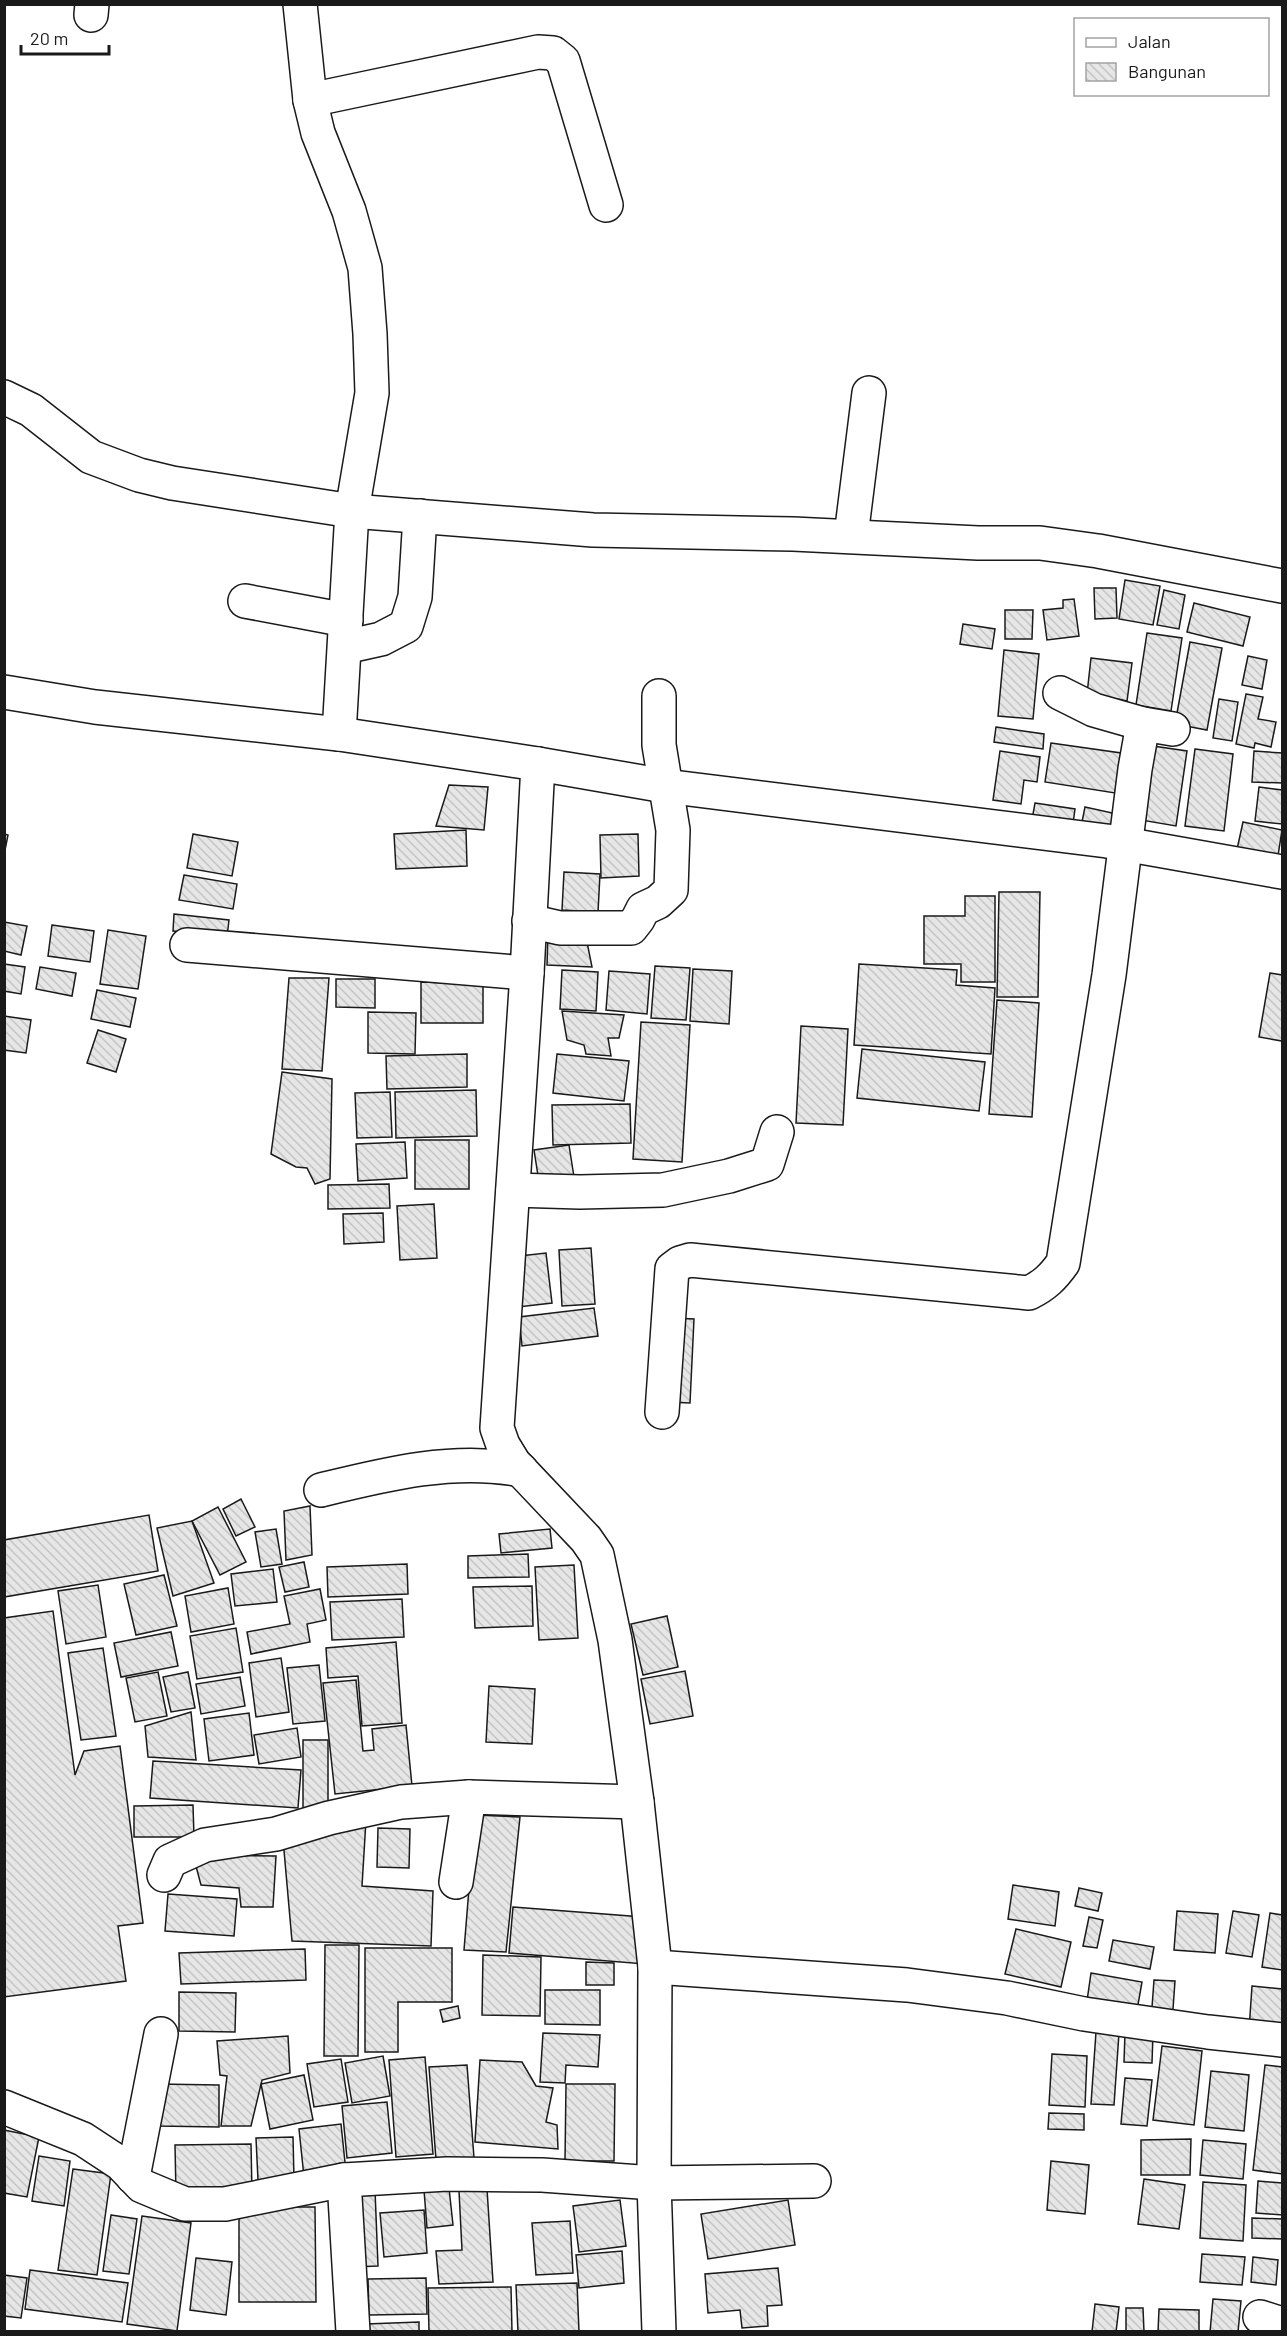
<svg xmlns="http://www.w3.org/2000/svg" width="1287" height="2336" viewBox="0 0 1287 2336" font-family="Barlow,sans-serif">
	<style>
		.building { fill: url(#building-back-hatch); stroke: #1a1a1a; stroke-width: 1.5 }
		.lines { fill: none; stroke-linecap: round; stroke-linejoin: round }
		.minor-casing { stroke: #1a1a1a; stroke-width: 36 }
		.minor { stroke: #fff; stroke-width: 33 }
	</style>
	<defs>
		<pattern id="building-back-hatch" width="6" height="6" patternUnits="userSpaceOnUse" patternTransform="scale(1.5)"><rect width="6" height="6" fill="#e6e6e6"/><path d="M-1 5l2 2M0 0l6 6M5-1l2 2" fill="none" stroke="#c5c5c5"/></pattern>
	</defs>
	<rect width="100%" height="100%" fill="#fff"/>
	<g class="building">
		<polygon points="1125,580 1160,586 1153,625 1119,619"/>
		<polygon points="1094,588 1116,588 1117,618 1095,619"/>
		<polygon points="1164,590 1185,595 1179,629 1157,625"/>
		<polygon points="1074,599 1079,636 1047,640 1043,610 1063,608 1063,600"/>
		<polygon points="1194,603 1250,617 1243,646 1187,632"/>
		<polygon points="1005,610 1033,610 1032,639 1005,639"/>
		<polygon points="963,624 995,629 992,649 960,644"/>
		<polygon points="1147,633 1182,638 1171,711 1136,705"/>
		<polygon points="1190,642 1222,648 1207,730 1175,724"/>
		<polygon points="1004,650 1039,654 1033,719 998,716"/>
		<polygon points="1248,656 1267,660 1262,689 1242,685"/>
		<polygon points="1091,658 1132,663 1127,701 1117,699 1115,707 1086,703"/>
		<polygon points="1246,694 1263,697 1258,719 1276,722 1271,747 1255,743 1254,748 1236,744"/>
		<polygon points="1219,699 1238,702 1232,741 1213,738"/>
		<polygon points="996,727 1044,734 1043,749 994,742"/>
		<polygon points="1051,743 1121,753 1115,793 1045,782"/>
		<polygon points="1146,745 1187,751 1176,826 1135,819"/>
		<polygon points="1195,749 1233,754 1224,831 1185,826"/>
		<polygon points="1000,751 1040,757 1037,782 1024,780 1021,804 993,800"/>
		<polygon points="1254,751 1282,753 1282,783 1252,782"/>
		<polygon points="449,785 488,787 484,830 436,826"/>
		<polygon points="1259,787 1282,790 1282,824 1255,821"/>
		<polygon points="1035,803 1075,809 1072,831 1031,825"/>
		<polygon points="1085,807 1117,814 1112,838 1080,832"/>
		<polygon points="1243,822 1282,830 1277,862 1236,854"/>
		<polygon points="466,830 467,866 396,869 394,834"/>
		<polygon points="4,834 8,835 4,855"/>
		<polygon points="193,834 238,842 232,876 187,868"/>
		<polygon points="638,834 639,876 601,878 600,835"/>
		<polygon points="564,872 600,874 598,912 562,910"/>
		<polygon points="184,875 237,884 233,909 179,900"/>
		<polygon points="999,892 1040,892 1038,997 997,997"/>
		<polygon points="965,896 995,896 995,982 961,982 961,964 924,964 924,916 965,916"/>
		<polygon points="174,914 229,920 227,937 173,931"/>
		<polygon points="4,922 27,926 21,955 4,951"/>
		<polygon points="52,925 94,931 90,962 48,956"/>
		<polygon points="108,930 146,936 138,989 100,984"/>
		<polygon points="548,932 585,932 592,967 547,965"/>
		<polygon points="4,964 25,967 21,994 4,991"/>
		<polygon points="859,964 957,970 956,985 995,988 991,1054 854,1045"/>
		<polygon points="655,966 690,968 686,1020 651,1018"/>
		<polygon points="40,967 76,973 72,996 36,989"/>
		<polygon points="693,969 732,971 729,1024 690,1021"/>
		<polygon points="562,970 598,972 596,1011 560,1009"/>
		<polygon points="609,971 650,974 647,1014 606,1010"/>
		<polygon points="1270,973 1282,975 1282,1041 1259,1037"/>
		<polygon points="289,978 329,978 322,1071 282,1069"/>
		<polygon points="336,979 375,979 375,1008 336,1007"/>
		<polygon points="421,982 483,984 483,1023 421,1023"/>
		<polygon points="97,990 136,998 130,1027 91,1019"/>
		<polygon points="997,1000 1039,1003 1032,1117 989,1114"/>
		<polygon points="562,1011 624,1015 619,1038 608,1038 611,1056 586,1054 584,1045 567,1040"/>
		<polygon points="368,1012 416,1013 415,1054 368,1053"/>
		<polygon points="4,1016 31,1020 26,1053 4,1050"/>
		<polygon points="641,1022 690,1025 682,1162 633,1159"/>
		<polygon points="801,1026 848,1029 843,1125 796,1123"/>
		<polygon points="98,1030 126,1039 116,1072 87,1063"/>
		<polygon points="862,1049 985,1062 979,1111 857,1098"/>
		<polygon points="467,1054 467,1087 387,1089 386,1056"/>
		<polygon points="557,1054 629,1061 624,1101 553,1093"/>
		<polygon points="282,1072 332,1079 330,1179 315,1184 307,1168 296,1167 271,1154"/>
		<polygon points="476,1090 477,1136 396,1138 395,1092"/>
		<polygon points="390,1092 392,1137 357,1138 355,1093"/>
		<polygon points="630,1104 631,1143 553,1145 552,1105"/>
		<rect x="415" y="1140" width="54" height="49"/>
		<polygon points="405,1142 407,1178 358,1181 356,1144"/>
		<polygon points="569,1145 574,1177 539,1182 534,1150"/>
		<polygon points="389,1184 390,1208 328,1209 328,1185"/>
		<polygon points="434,1204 437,1258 400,1260 397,1206"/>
		<polygon points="383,1213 384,1242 344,1244 343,1214"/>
		<polygon points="591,1248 595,1304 562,1306 559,1250"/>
		<polygon points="546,1253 552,1303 518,1307 511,1257"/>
		<polygon points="594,1308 598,1336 522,1346 519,1317"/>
		<polygon points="673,1318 694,1319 690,1403 668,1402"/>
		<polygon points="241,1499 255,1527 236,1536 223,1509"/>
		<polygon points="310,1506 312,1555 286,1560 284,1511"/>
		<polygon points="218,1507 246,1562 220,1575 192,1521"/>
		<polygon points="149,1515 158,1571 4,1597 4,1540"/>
		<polygon points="192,1521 214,1583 173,1596 157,1528"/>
		<polygon points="276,1529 282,1564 261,1567 255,1532"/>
		<polygon points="550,1529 552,1548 501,1553 499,1534"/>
		<polygon points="528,1554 529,1577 468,1578 468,1556"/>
		<polygon points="304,1562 309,1587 285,1592 279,1567"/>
		<polygon points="407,1564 408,1594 328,1597 327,1567"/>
		<polygon points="574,1565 578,1638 539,1640 535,1567"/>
		<polygon points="273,1569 277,1602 235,1606 231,1574"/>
		<polygon points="164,1575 177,1626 136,1635 124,1584"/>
		<polygon points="98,1585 106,1637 66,1644 58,1591"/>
		<polygon points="532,1586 533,1626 475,1628 473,1587"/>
		<polygon points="228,1588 234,1624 191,1632 185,1596"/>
		<polygon points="320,1589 326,1620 307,1624 310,1642 251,1654 247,1632 290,1624 284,1596"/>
		<polygon points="402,1599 404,1637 332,1640 330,1602"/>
		<polygon points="53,1611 75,1775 84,1751 120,1746 143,1923 118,1926 126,1981 4,1997 4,1618"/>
		<polygon points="667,1616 678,1667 643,1675 631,1624"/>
		<polygon points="236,1628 243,1672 197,1679 190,1636"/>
		<polygon points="171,1632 178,1666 121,1677 114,1643"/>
		<polygon points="396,1642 402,1723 362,1726 358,1676 328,1678 326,1648"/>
		<polygon points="103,1648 116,1736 81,1740 68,1653"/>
		<polygon points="281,1658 289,1712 256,1717 249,1663"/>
		<polygon points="319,1665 325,1721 293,1724 287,1668"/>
		<polygon points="685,1671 693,1716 650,1724 641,1679"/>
		<polygon points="158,1672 167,1716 135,1722 126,1678"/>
		<polygon points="188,1672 195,1708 171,1712 163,1677"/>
		<polygon points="240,1677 245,1706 201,1714 196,1684"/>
		<polygon points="356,1680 363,1751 374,1750 372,1729 406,1725 412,1786 335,1794 323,1683"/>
		<polygon points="489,1686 535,1689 532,1744 486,1742"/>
		<polygon points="191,1712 196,1760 148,1757 145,1726"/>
		<polygon points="249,1713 254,1755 209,1761 204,1719"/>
		<polygon points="297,1728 301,1757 259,1764 254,1735"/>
		<polygon points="303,1740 328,1740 328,1814 303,1813"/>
		<polygon points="153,1761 301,1770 298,1808 150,1798"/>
		<polygon points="193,1805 194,1837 134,1837 134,1806"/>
		<polygon points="475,1815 520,1817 506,1952 464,1950"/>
		<polygon points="366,1820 362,1886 433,1891 431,1946 292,1941 283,1839"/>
		<polygon points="378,1828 410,1829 409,1868 377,1867"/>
		<polygon points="193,1855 276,1856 273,1907 241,1907 239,1888 201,1885"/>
		<polygon points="1013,1885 1059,1892 1055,1926 1008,1919"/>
		<polygon points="1079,1888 1102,1893 1098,1911 1075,1906"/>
		<polygon points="168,1894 237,1899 234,1936 165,1931"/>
		<polygon points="513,1907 643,1917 645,1964 509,1953"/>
		<polygon points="1177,1911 1218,1914 1215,1953 1174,1950"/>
		<polygon points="1233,1911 1259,1915 1252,1957 1226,1953"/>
		<polygon points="1270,1913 1282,1915 1282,1970 1262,1967"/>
		<polygon points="1089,1917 1103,1920 1097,1948 1083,1946"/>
		<polygon points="1016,1929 1071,1942 1061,1987 1005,1974"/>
		<polygon points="1113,1940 1154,1947 1150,1969 1109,1961"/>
		<polygon points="325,1945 359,1945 358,2056 324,2056"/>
		<polygon points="365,1948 452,1948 452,2002 398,2002 398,2052 365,2052"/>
		<polygon points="305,1949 306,1980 181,1984 179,1953"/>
		<polygon points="483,1955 541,1957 540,2016 482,2015"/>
		<polygon points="586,1962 614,1963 614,1985 586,1985"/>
		<polygon points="1091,1973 1142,1982 1136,2016 1086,2008"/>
		<polygon points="1154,1980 1175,1981 1172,2023 1151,2021"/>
		<polygon points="1252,1986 1282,1989 1282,2033 1249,2030"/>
		<polygon points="545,1990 600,1990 600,2025 545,2024"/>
		<polygon points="179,1992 236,1993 235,2032 179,2031"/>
		<polygon points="458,2006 460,2018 443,2022 440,2010"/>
		<polygon points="1096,2032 1119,2033 1114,2105 1091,2104"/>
		<polygon points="543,2033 600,2035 598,2067 566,2065 565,2083 540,2082"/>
		<polygon points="1125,2033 1153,2034 1152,2063 1124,2062"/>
		<polygon points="288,2036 290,2073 262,2080 251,2126 221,2126 227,2076 220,2075 217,2041"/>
		<polygon points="1162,2046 1202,2051 1194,2125 1153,2120"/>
		<polygon points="1052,2054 1087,2056 1085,2107 1049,2105"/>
		<polygon points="383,2056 390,2096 352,2103 345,2063"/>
		<polygon points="425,2057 433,2154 396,2157 389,2060"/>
		<polygon points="341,2059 348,2102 314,2107 307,2064"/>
		<polygon points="480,2060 522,2062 536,2086 553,2088 546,2122 557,2125 558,2149 475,2142"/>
		<polygon points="467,2065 474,2158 436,2160 429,2067"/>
		<polygon points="1265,2065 1282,2067 1282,2174 1253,2170"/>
		<polygon points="1211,2071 1249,2075 1244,2131 1205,2127"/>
		<polygon points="304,2075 313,2120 270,2129 261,2084"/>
		<polygon points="1125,2078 1152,2080 1147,2126 1121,2124"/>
		<polygon points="157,2084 219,2085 219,2127 157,2126"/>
		<polygon points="566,2084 615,2084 614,2161 565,2161"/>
		<polygon points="387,2102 392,2153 347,2158 342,2106"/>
		<polygon points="1049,2113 1084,2114 1084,2130 1048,2129"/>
		<polygon points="341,2124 346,2172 304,2177 299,2129"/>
		<polygon points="4,2130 39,2137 27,2197 4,2193"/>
		<polygon points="293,2137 294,2179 258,2180 256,2138"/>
		<polygon points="1191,2139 1190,2175 1141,2175 1141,2140"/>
		<polygon points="1203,2140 1246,2144 1243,2179 1200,2175"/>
		<polygon points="251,2144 252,2193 176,2194 175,2145"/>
		<polygon points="39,2156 70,2161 64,2206 32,2201"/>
		<polygon points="1051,2161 1089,2165 1085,2214 1047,2210"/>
		<polygon points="73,2169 111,2174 97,2275 58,2270"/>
		<polygon points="1144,2179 1185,2185 1179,2229 1138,2224"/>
		<polygon points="1258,2181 1282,2183 1282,2215 1256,2213"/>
		<polygon points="1203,2182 1246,2185 1243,2241 1200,2238"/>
		<polygon points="449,2188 453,2225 427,2228 424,2190"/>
		<polygon points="487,2189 493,2282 439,2284 436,2251 462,2250 459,2191"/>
		<polygon points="375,2190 378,2266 353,2267 350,2191"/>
		<polygon points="620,2200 626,2246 579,2252 573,2206"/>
		<polygon points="788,2200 795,2245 708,2259 701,2214"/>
		<polygon points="239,2207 315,2207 316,2302 239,2302"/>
		<polygon points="424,2210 427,2253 384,2257 380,2213"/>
		<polygon points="111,2215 137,2219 129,2274 103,2271"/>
		<polygon points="142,2216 191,2223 177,2331 127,2324"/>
		<polygon points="1252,2218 1282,2219 1282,2239 1252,2238"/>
		<polygon points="570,2221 573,2273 536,2275 532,2223"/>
		<polygon points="622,2251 624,2283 579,2288 576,2255"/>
		<polygon points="1202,2254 1245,2257 1242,2285 1200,2282"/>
		<polygon points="1253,2257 1278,2260 1276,2285 1251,2282"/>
		<polygon points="196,2258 232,2262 226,2315 190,2310"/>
		<polygon points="778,2268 782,2305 767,2306 768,2326 742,2328 740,2310 708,2313 705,2274"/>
		<polygon points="30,2270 128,2283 122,2322 25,2309"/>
		<polygon points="4,2275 27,2278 21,2318 4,2316"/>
		<polygon points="426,2278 427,2314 369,2315 368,2279"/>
		<polygon points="577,2283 579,2332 518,2332 516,2285"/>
		<polygon points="511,2287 512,2332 429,2332 428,2288"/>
		<polygon points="1213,2299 1241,2301 1238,2332 1210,2332"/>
		<polygon points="1095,2304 1119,2307 1116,2332 1092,2332"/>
		<polygon points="1126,2308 1143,2308 1144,2332 1126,2332"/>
		<polygon points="1159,2309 1199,2310 1199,2332 1158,2332"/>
		<polygon points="419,2322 419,2332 366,2332 366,2324"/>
	</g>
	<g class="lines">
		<defs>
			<g id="minor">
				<polyline points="300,4 310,100 318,133 349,211 365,268 370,334 372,393 352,511 339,734"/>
				<polyline points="91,15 92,4"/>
				<polyline points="310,100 538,52 553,53 563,61 606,205"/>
				<polyline points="4,397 31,410 91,457 139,475 172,483 352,511 593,530 793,534 978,543 1040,543 1098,551 1282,586"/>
				<polyline points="851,536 869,393"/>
				<polyline points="245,601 346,620"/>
				<polyline points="345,647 381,639 406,626 415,597 420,516"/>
				<polyline points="4,692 95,707 339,734 538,764 665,786 1107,841 1282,872"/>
				<polyline points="1060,693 1094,710 1143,724"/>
				<polyline points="538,764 527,973 497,1428 503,1445 514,1463 586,1539 597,1555 615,1640 637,1802 655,1967 654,2183 659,2332"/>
				<polyline points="529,921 560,928 631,928 638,919 643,909 658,902 671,890 673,830 659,745 659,696"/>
				<polyline points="187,945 527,973"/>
				<polyline points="513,1190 580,1192 663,1190 729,1176 767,1164 777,1132"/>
				<path d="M662,1412L672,1269L680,1263L690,1260L1029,1293C1045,1285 1053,1277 1063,1263L1109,975L1135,769L1143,724L1173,729"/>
				<path d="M321,1490C386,1474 454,1457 521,1470"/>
				<polyline points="164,1875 170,1861 205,1845 276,1834 329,1818 401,1802 469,1797 637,1802"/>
				<polyline points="456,1882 469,1797"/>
				<polyline points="655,1967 907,1985 1007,1998 1084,2014 1208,2032 1282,2040"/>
				<polyline points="4,2107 83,2139 121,2164 142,2186 185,2204 225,2204 344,2180 447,2174 542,2175 654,2183 814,2181"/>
				<polyline points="133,2177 161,2034"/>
				<polyline points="344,2180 353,2332"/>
				<polyline points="1260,2317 1282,2324"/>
			</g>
		</defs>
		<use href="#minor" class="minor-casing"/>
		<use href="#minor" class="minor"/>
	</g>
	<rect width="1287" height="2336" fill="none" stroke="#1a1a1a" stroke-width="12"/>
	<rect x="1074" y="18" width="195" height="78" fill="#ffffff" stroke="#a3a3a3" stroke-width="1.5"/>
	<rect x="1086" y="38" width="30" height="9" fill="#ffffff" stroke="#a3a3a3" stroke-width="1.5"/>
	<text x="1128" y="48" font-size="18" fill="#1a1a1a">Jalan</text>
	<rect x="1086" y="63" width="30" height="18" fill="url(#building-back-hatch)" stroke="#a3a3a3" stroke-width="1.5"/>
	<text x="1128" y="78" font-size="18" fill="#1a1a1a">Bangunan</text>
	<path d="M21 45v9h88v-9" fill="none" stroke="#1a1a1a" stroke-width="3"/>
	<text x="30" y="45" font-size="18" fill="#1a1a1a" stroke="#ffffff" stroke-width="4.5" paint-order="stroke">20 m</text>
</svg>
